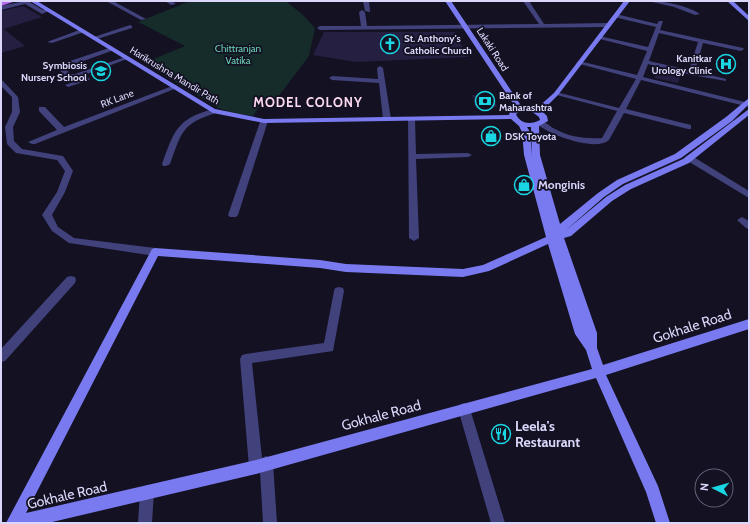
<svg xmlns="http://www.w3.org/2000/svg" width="750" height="524" viewBox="0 0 750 524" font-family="Cabin,sans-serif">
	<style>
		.green { fill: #152c2a }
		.building { fill: #251f41 }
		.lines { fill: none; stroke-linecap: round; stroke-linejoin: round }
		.street { fill: #41417c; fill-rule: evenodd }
		.secondary { fill: #797aef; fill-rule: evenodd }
		.primary { fill: #b86aee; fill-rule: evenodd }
		.labels { text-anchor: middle; stroke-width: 3.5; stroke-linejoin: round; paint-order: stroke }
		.far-poi-label { font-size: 10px; font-weight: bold; fill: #dad7fa; stroke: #131122; text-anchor: start }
		.far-park-label { font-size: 10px; fill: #6bd2b5; stroke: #131122 }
		.far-street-label { font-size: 10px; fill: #dad7fa; stroke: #131122 }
		.poi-label { font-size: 12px; font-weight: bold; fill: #dad7fa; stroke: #131122; text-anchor: start }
		.far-district-label { font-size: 13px; font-weight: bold; letter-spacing: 1px; fill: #fbd9ef; stroke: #131122 }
		.near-street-label { font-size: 14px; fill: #dad7fa; stroke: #131122 }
		.near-poi-label { font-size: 14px; font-weight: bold; fill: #dad7fa; stroke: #131122; text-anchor: start }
	</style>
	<rect width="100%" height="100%" fill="#131122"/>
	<polygon class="green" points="190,1 286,1 303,15 315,28 309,56 275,101 264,100 253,116 230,112 218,108 144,63 185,46 138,22"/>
	<g class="building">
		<polygon points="23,6 42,17 4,29 25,46 1,53 1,11"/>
		<polygon points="324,32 455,32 468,57 356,62 313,55"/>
		<polygon points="658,69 681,74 678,83 654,78"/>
		<polygon points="493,94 497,107 476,108 472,95"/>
	</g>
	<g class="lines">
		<g class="street">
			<polygon points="24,1 28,1 43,10 48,8 51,10 42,14 25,4 1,10 1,6"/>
			<polygon points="106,1 113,1 146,19 141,20"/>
			<polygon points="165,1 172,1 176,4 171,5"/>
			<polygon points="363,1 369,1 370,12 365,11"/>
			<polygon points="523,1 529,1 544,24 609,23 612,25 609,27 320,30 317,28 320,26 361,26 359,12 362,10 365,12 367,26 539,24"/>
			<path d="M648,1C665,1 686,5 700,14L695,15L674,7Z"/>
			<path d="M616,14L657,24L659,21H663L660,30L743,48L744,49L741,51L703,43L695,71L726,79V81L691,75L648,64L643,77L749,103V107L641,80L626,109L691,125V129H688L624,113L609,140C595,152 551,135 538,125V121C545,120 549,126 555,129C569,137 586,139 602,138L617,111L553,94L556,92L619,108L636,79L576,63L579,61L637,75L647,51L596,38L599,36L648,47L656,27L614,17L613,16ZM659,33L698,42L689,70L649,61Z"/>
			<polygon points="130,25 132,26 132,28 94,40 91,38"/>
			<polygon points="82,29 84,30 84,32 52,43 47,42"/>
			<polygon points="112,47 115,49 114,50 64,68 71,74 75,74 125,57 130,58 76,78 67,77 57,68 61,64"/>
			<polygon points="380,66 383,68 391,119 387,121 383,119 379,83 332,80 329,78 332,76 378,79 377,68"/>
			<polygon points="87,77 90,79 89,80 68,87 65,85"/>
			<polygon points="1,80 3,81 18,97 20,112 13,127 14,141 22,149 63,156 73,171 65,192 52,215 58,227 74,238 155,248 158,249 160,252 158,255 155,256 69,243 52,231 42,215 57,192 65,171 57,160 16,153 7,144 5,127 12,112 12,97 1,86"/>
			<polygon points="175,85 177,86 177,88 35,144 32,144 28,142 57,130 39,111 39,107 45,107 64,127"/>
			<path d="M213,109H216V113C181,124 182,132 170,164L166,166H163L162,164C174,132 176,119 213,109Z"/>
			<polygon points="408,117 414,117 415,119 416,154 468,153 472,155 468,157 416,159 419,238 414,241 409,238"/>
			<polygon points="261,119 264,119 268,121 238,215 236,217 230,217 228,215"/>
			<polygon points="686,156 692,156 749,191 749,198 686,160"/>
			<polygon points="742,217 749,221 749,229 746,228 737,220"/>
			<polygon points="71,276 75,277 76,280 75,283 5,361 1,362 1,349 67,277"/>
			<polygon points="339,287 343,288 344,291 333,351 252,363 262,458 266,456 271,458 273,463 277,523 263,523 260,472 256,474 251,472 249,467 240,359 242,355 246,354 324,343 334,291 335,288"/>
			<polygon points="464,403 469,405 470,409 505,523 491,523 458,409 459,405"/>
			<polygon points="147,485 152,487 154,492 152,523 138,523 140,492 142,487"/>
		</g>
		<g class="secondary">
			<path d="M30,1H37L215,109L264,119L509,115L511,109L516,108L445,1H451L522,107L537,108L554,93L624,1H630L558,95L542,111L547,116L548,121L539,126L540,155L560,224L598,193L617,180L675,154L726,117L749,98V104L732,121L681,158L623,184L604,197L565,231L606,197L625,185L683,159L749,109V115L689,163L631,189L612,201L571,236L564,238L597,333V348L603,365L749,319V329L606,375L658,486L670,523H656L646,492L596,378L256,474L48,523H6L152,249L155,248L320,260L346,264L463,269L483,265L546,237L524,155L522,132L519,126L511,119L264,123L213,113ZM521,111H531L539,117L540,120C531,125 520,124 516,114ZM527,127H531L532,156L530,132ZM548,244L575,334L586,350L592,369L256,460L26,513L158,256L320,268L346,272L463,277L489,271Z"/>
			<polygon points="727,1 733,1 749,16 749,21"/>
		</g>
		<polygon class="primary" points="7,1 16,1 1,6 1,2"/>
	</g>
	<defs>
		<symbol id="church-ring" viewBox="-11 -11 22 22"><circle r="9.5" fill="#131122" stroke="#1ad6e3" stroke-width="1.5"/><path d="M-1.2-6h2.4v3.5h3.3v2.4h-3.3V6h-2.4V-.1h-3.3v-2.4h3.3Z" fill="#1ad6e3"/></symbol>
		<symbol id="hospital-ring" viewBox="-11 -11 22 22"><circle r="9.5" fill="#131122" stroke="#1ad6e3" stroke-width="1.5"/><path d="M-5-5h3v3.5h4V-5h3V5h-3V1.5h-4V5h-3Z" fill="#1ad6e3"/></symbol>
		<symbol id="school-ring" viewBox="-11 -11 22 22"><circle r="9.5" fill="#131122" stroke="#1ad6e3" stroke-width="1.5"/><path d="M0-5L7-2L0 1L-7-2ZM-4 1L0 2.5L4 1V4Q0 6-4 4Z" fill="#1ad6e3"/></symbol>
		<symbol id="bank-ring" viewBox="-11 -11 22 22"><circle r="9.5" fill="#131122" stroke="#1ad6e3" stroke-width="1.5"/><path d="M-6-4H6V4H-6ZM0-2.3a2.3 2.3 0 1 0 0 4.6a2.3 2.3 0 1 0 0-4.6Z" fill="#1ad6e3"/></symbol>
		<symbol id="shop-ring" viewBox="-11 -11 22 22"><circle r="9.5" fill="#131122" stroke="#1ad6e3" stroke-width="1.5"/><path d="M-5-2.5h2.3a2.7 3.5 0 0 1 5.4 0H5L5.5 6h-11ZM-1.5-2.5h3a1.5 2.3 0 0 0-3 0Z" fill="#1ad6e3"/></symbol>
		<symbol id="restaurant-ring" viewBox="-11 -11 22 22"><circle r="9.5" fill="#131122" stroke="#1ad6e3" stroke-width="1.5"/><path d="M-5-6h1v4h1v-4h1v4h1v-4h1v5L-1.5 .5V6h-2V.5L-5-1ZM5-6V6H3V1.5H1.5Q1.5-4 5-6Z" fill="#1ad6e3"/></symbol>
	</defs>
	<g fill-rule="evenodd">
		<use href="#church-ring" x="379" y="33" width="22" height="22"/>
		<use href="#hospital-ring" x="715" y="53" width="22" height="22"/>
		<use href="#school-ring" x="90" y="60" width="22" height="22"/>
		<use href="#bank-ring" x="474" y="90" width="22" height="22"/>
		<use href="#shop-ring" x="480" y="125" width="22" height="22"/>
		<use href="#shop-ring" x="513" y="174" width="22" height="22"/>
		<use href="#restaurant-ring" x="490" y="423" width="22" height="22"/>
	</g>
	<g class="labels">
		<g class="far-poi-label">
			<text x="404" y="42">St. Anthony's<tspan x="404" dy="12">Catholic Church</tspan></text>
			<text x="712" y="62" text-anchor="end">Kanitkar<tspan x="712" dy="12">Urology Clinic</tspan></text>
			<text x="87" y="69" text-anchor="end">Symbiosis<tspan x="87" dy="12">Nursery School</tspan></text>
			<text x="499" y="99">Bank of<tspan x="499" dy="12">Maharashtra</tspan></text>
			<text x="505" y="140">DSK Toyota</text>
		</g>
		<g class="far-park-label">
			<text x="238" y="52">Chittranjan<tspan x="238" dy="12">Vatika</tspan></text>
		</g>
		<g class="far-street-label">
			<text transform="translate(493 49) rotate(57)" y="4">Lakaki Road</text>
			<text transform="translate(175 75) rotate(31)" y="4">Harikrushna Mandir Path</text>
			<text transform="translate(117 98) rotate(-21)" y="4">RK Lane</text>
		</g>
		<g class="poi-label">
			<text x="538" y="189">Monginis</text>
		</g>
		<g class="far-district-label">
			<text x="308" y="107">MODEL COLONY</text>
		</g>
		<g class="near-street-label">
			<text transform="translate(692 326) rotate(-18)" y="5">Gokhale Road</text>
			<text transform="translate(381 415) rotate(-15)" y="5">Gokhale Road</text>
			<text transform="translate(67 495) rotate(-13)" y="5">Gokhale Road</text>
		</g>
		<g class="near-poi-label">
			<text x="515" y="431">Leela's<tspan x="515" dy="16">Restaurant</tspan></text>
		</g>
	</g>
	<rect width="750" height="524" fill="none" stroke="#dad7fa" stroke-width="4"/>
	<g transform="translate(714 488) rotate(276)"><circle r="19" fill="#131122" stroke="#636078"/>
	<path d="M0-3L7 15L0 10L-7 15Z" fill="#1ad6e3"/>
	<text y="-6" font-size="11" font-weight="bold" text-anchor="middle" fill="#dad7fa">N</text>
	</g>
</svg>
